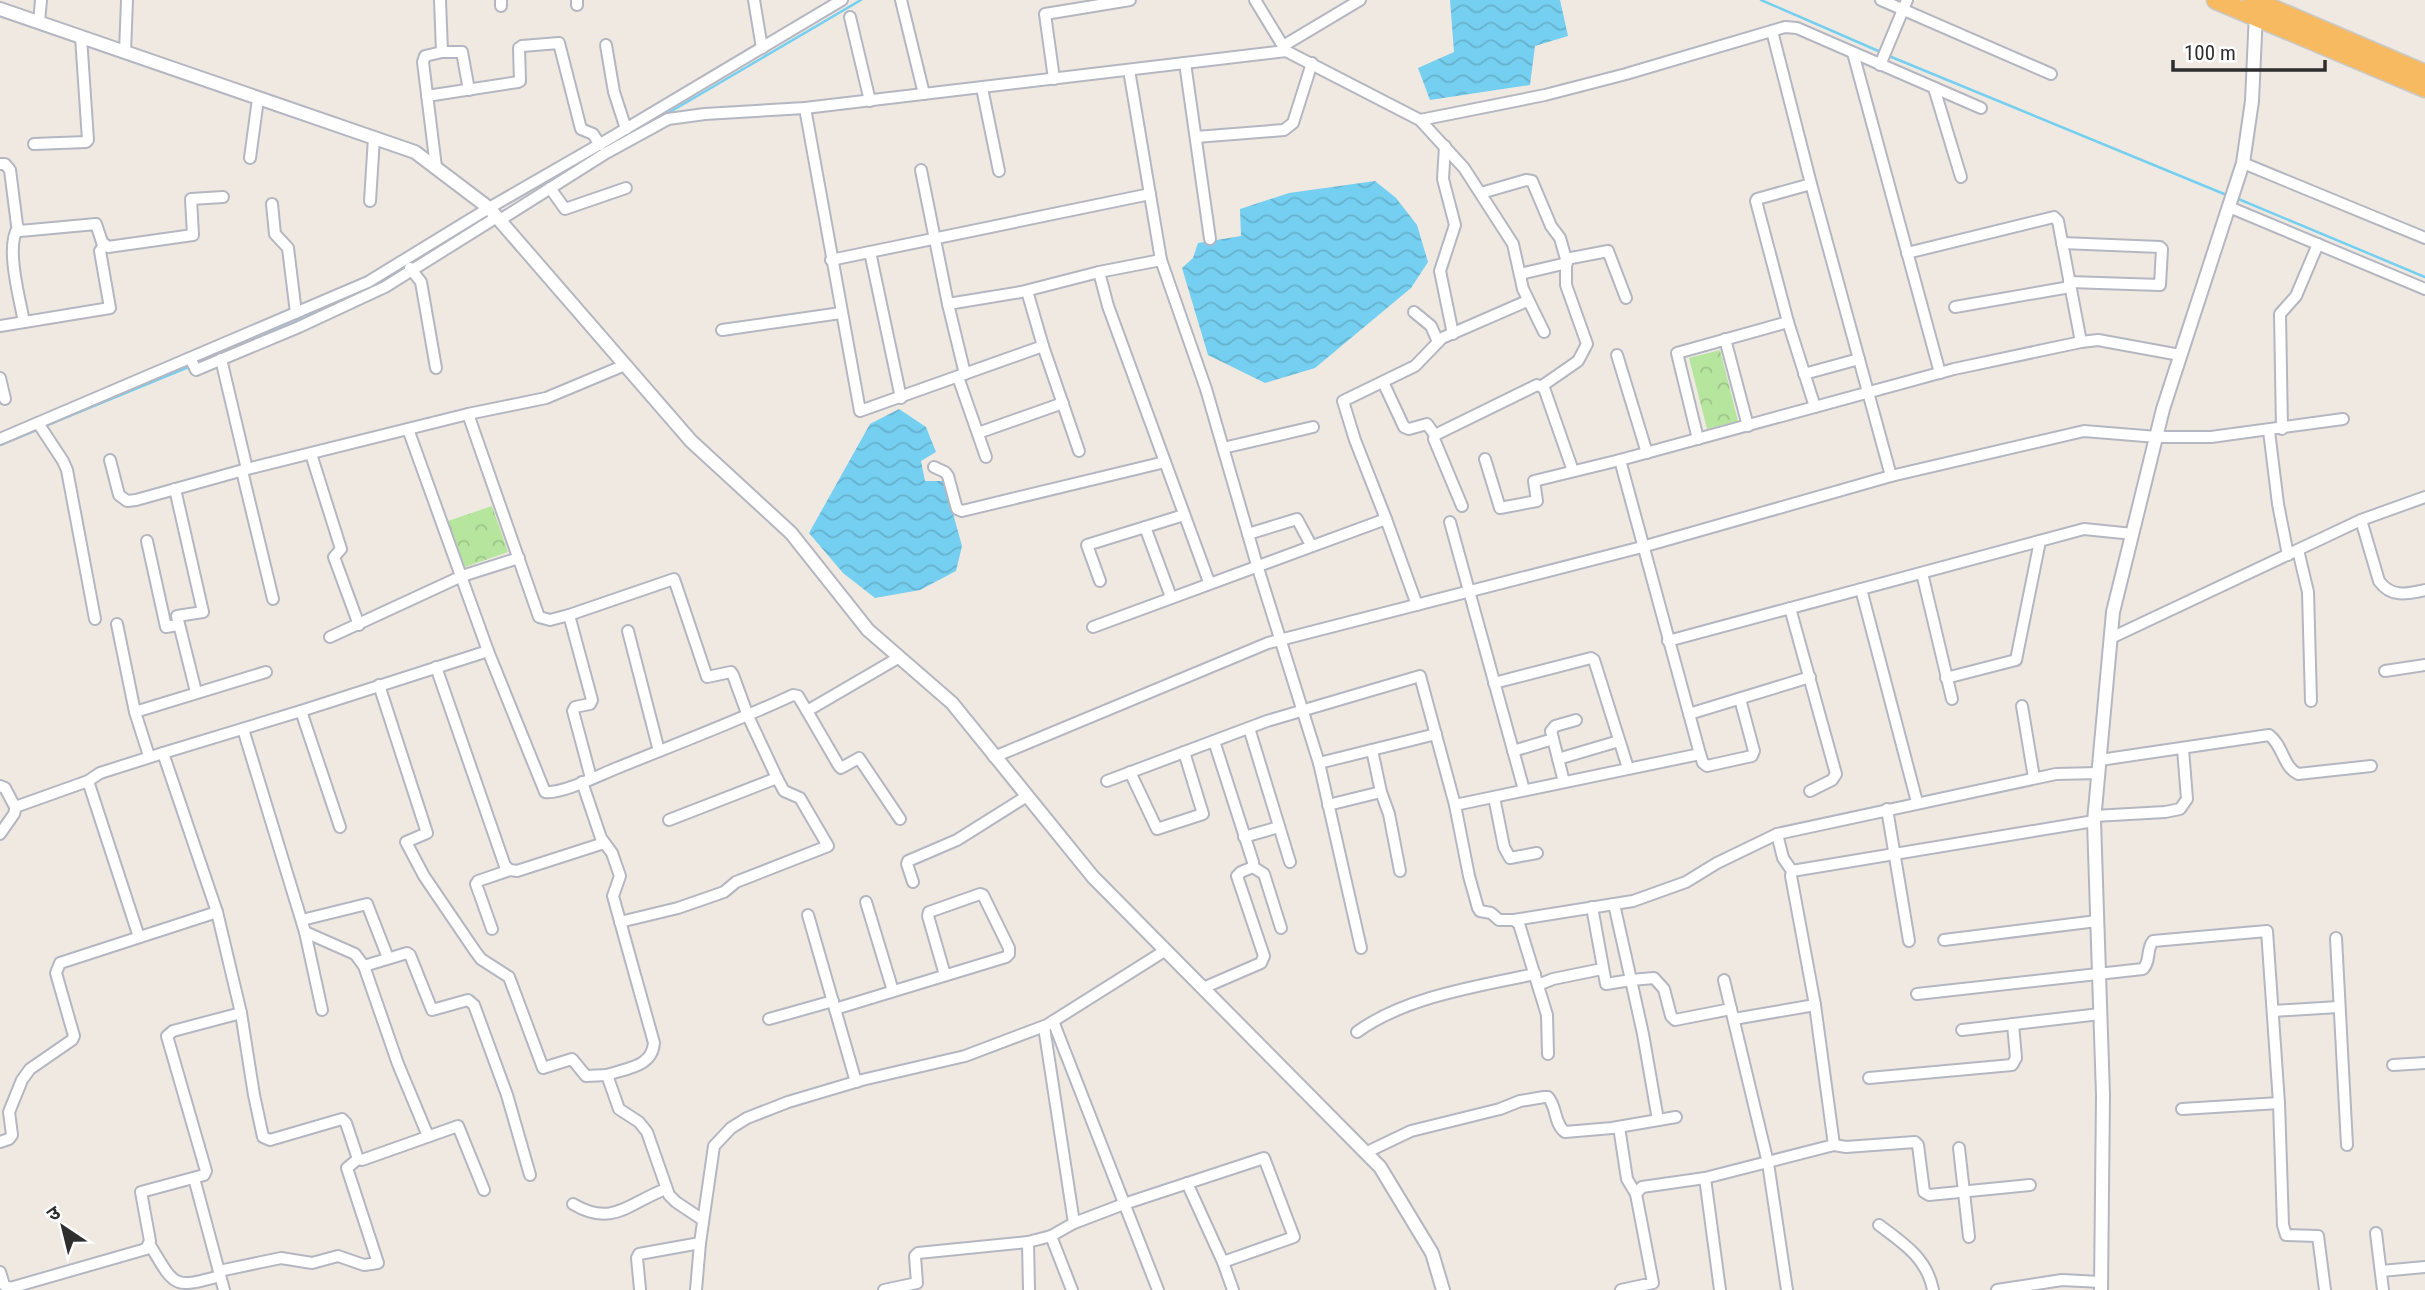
<svg xmlns="http://www.w3.org/2000/svg" width="2425" height="1290" viewBox="0 0 2425 1290" font-family="'Roboto Condensed','Noto Sans Devanagari',sans-serif">
	<style>
		.park { fill: url(#park-crowns) }
		.water { fill: url(#water-waves) }
		.lines { fill: none; stroke-linecap: round; stroke-linejoin: round }
		.stream { stroke: #75cff0; stroke-width: 2.5 }
		.minor-casing { stroke: #b4b7c1; stroke-width: 14 }
		.tertiary-casing { stroke: #b4b7c1; stroke-width: 16 }
		.trunk-casing { stroke: #c9c9c9; stroke-width: 21 }
		.minor { stroke: #fff; stroke-width: 10 }
		.tertiary { stroke: #fff; stroke-width: 12 }
		.trunk { stroke: #f8ba60; stroke-width: 18 }
	</style>
	<defs>
		<pattern id="park-crowns" width="20" height="18" patternUnits="userSpaceOnUse" patternTransform="scale(1.75)"><rect width="20" height="18" fill="#b6e59e"/><path d="M2 6a3 3 0 1 1 6 0M12 15a3 3 0 1 1 6 0" fill="none" stroke="#9dc588"/></pattern>
		<pattern id="water-waves" width="16" height="10" patternUnits="userSpaceOnUse" patternTransform="scale(1.75)"><rect width="16" height="10" fill="#75cff0"/><path d="M0 5q4-4 8 0t8 0" fill="none" stroke="#66b2ce"/></pattern>
	</defs>
	<rect width="100%" height="100%" fill="#efe9e1"/>
	<g class="park">
		<polygon points="1720,350 1738,421 1707,429 1689,358"/>
		<polygon points="492,506 508,552 465,567 448,521"/>
	</g>
	<g class="water">
		<polygon points="1450,0 1560,0 1568,36 1535,46 1530,85 1430,100 1418,68 1454,52"/>
		<polygon points="1375,181 1396,198 1417,225 1428,262 1411,288 1315,368 1265,383 1208,355 1182,268 1193,258 1198,243 1241,236 1240,209 1289,193"/>
		<polygon points="899,409 926,427 936,452 921,461 925,481 944,481 962,546 956,571 920,590 875,598 843,573 809,533 870,424"/>
	</g>
	<g class="lines">
		<g class="stream">
			<polyline points="1761,0 1883,53"/>
			<polyline points="1889,56 2229,196"/>
			<polyline points="663,116 861,0"/>
			<polyline points="2236,198 2425,277"/>
			<polyline points="501,213 537,191"/>
			<polyline points="197,363 305,318 389,278"/>
			<polyline points="45,426 191,366"/>
			<polyline points="0,445 39,429"/>
		</g>
		<defs>
			<g id="minor">
				<polyline points="501,0 501,6"/>
				<polyline points="577,0 577,5"/>
				<polyline points="754,0 762,48"/>
				<polyline points="901,0 924,94"/>
				<polyline points="1255,0 1286,51 1420,120 1464,168 1513,244 1523,289 1544,332"/>
				<polyline points="1881,0 2051,74"/>
				<polyline points="850,17 870,101"/>
				<polyline points="39,22 41,0"/>
				<polyline points="1772,31 1811,184 1891,476"/>
				<polyline points="606,45 614,92 626,129"/>
				<polyline points="1283,46 1360,0"/>
				<polyline points="125,52 127,0"/>
				<polyline points="442,52 462,52 469,90"/>
				<polyline points="1853,53 1940,373"/>
				<polyline points="1185,63 1210,239"/>
				<polyline points="1880,65 1907,0"/>
				<polyline points="1129,70 1161,260 1206,389 1257,565 1319,763 1361,948"/>
				<polyline points="1054,79 1045,14 1130,0"/>
				<polyline points="982,88 999,171"/>
				<polyline points="1934,88 1961,177"/>
				<polyline points="427,96 518,82 520,81 519,48 522,46 559,43 581,129 593,134 600,145"/>
				<polyline points="805,108 860,411 1043,346 1027,291"/>
				<polyline points="1420,120 1545,95 1626,74 1785,27 1797,28 1981,108"/>
				<polyline points="1196,137 1284,130 1293,123 1312,63"/>
				<polyline points="34,144 86,142 88,140 81,37"/>
				<polyline points="1445,146 1443,179 1455,225 1440,271 1453,334"/>
				<polyline points="250,158 258,99"/>
				<polyline points="2243,163 2425,238"/>
				<polyline points="0,164 5,164 10,170 17,225 20,231 96,224 102,242 108,247 193,235 191,199 223,197"/>
				<polyline points="436,167 423,62 425,56 442,52 440,0"/>
				<polyline points="921,170 948,304 1021,292 1099,272 1161,260"/>
				<polyline points="1811,184 1757,199 1756,201 1788,322 1815,407"/>
				<polyline points="550,188 565,209 626,188"/>
				<polyline points="1481,193 1526,180 1532,181 1551,226 1560,238 1566,259 1566,285 1587,344 1578,361 1542,386"/>
				<polyline points="370,201 374,138"/>
				<polyline points="272,204 275,234 288,248 296,313"/>
				<polyline points="2229,207 2425,289"/>
				<polyline points="500,220 606,153 668,119 705,114 805,108 1286,51"/>
				<path d="M18,228C5,246 20,300 24,322"/>
				<polyline points="2062,243 2160,247 2162,249 2160,285 2069,282"/>
				<polyline points="870,252 901,398"/>
				<polyline points="1907,253 2054,217 2058,221 2081,342"/>
				<polyline points="1566,259 1608,251 1626,298"/>
				<polyline points="831,260 1150,194"/>
				<polyline points="410,268 421,282 436,368"/>
				<polyline points="1099,272 1108,306 1209,582"/>
				<polyline points="1520,274 1567,263"/>
				<polyline points="948,304 965,374"/>
				<polyline points="1955,307 2070,287"/>
				<polyline points="1414,312 1431,326 1438,342"/>
				<polyline points="0,326 110,308 100,251 104,245"/>
				<polyline points="722,330 841,313"/>
				<polyline points="1725,339 1748,426"/>
				<polyline points="1043,346 1079,451"/>
				<polyline points="1617,355 1647,453"/>
				<polyline points="190,358 196,370 299,327 385,287 497,217"/>
				<polyline points="221,359 247,469"/>
				<polyline points="1804,374 1859,359"/>
				<polyline points="958,377 986,457"/>
				<polyline points="0,378 5,399"/>
				<polyline points="1383,382 1404,427 1409,429 1427,424 1435,435"/>
				<polyline points="468,414 539,617 550,620 569,615 674,579 707,677 731,672 733,675 748,716 777,778 669,820"/>
				<polyline points="38,423 63,461 67,470 95,619"/>
				<path d="M408,429L488,651L545,792C563,794 599,775 617,768C676,744 735,722 793,695L798,696L807,711L898,658"/>
				<polyline points="2282,429 2280,314 2296,296 2318,244"/>
				<polyline points="2269,431 2278,504 2288,555"/>
				<polyline points="978,433 1063,403"/>
				<polyline points="0,439 368,282 489,208 607,140 842,0"/>
				<polyline points="1698,439 1677,353 1788,322"/>
				<polyline points="1223,448 1313,427"/>
				<polyline points="311,454 341,549 334,557 359,625"/>
				<polyline points="1485,459 1500,508 1537,501 1534,481 1620,460 1954,369 2081,342 2098,340 2180,355"/>
				<polyline points="110,460 119,495 127,501 136,500 247,469 468,414 546,398 625,365"/>
				<polyline points="1620,460 1700,754"/>
				<polyline points="934,467 945,472 948,476 957,509 962,511 1165,462"/>
				<polyline points="242,471 273,599"/>
				<polyline points="175,489 203,612 177,616 196,692"/>
				<polyline points="1462,506 1434,439 1435,435 1537,385 1544,388 1573,471"/>
				<polyline points="1386,519 1417,605"/>
				<path d="M2361,520L2379,581C2391,598 2407,594 2425,590"/>
				<polyline points="1450,522 1524,790"/>
				<polyline points="1145,527 1171,597"/>
				<polyline points="1248,534 1297,519 1311,545"/>
				<polyline points="147,541 166,627 178,625"/>
				<polyline points="2298,550 2308,592 2311,701"/>
				<polyline points="1922,573 1952,699"/>
				<polyline points="1100,581 1087,545 1184,515"/>
				<polyline points="1861,589 1917,802"/>
				<polyline points="1790,608 1836,774 1832,780 1810,791"/>
				<polyline points="569,615 592,700 590,704 575,707 573,711 591,778"/>
				<polyline points="117,624 135,712 149,756"/>
				<polyline points="1093,627 1386,519 1355,440 1343,401 1415,366 1442,338 1527,301"/>
				<polyline points="628,631 659,751"/>
				<polyline points="330,637 462,576 519,558"/>
				<polyline points="2113,637 2361,520 2425,497"/>
				<polyline points="1668,641 2084,529 2133,534"/>
				<polyline points="436,667 505,866 510,870 517,871 604,843"/>
				<polyline points="2385,671 2425,665"/>
				<polyline points="1946,678 2016,660 2040,541"/>
				<polyline points="1494,683 1591,658 1594,660 1628,768"/>
				<polyline points="379,685 427,833 406,842 424,876 475,951 481,959 509,977 543,1068 572,1059 586,1076 607,1075 619,1109 639,1122 647,1132 669,1195 676,1202 703,1220"/>
				<polyline points="2022,706 2034,778"/>
				<polyline points="301,711 340,827"/>
				<polyline points="807,711 839,766 841,768 859,758 900,819"/>
				<polyline points="135,712 266,672"/>
				<polyline points="1689,714 1810,677"/>
				<polyline points="1249,728 1290,862"/>
				<polyline points="243,729 305,932 355,954 364,966 398,1064 428,1136"/>
				<polyline points="1513,751 1553,739"/>
				<polyline points="994,757 1268,643 1642,547 1891,476 2084,431 2157,437 2211,437 2343,419"/>
				<polyline points="1558,759 1619,741"/>
				<path d="M2100,760L2269,735C2283,745 2283,767 2298,774L2371,766"/>
				<polyline points="1319,763 1436,734"/>
				<polyline points="1130,772 1157,829 1203,814 1184,752"/>
				<polyline points="88,781 139,937"/>
				<polyline points="1107,781 1267,721 1420,676 1455,805 1469,876 1478,908 1480,911 1491,913 1499,920 1514,920 1519,924 1547,1015 1548,1054"/>
				<path d="M582,782L601,838L612,853L620,876L613,896L654,1043C652,1067 627,1068 607,1075"/>
				<polyline points="1564,782 1551,731 1555,726 1576,720"/>
				<polyline points="0,786 5,788 14,805 18,806 88,781 100,773 163,753"/>
				<polyline points="1381,792 1389,814 1400,871"/>
				<polyline points="1494,797 1504,847 1510,858 1537,853"/>
				<polyline points="1328,805 1381,792 1372,750"/>
				<polyline points="1455,805 1700,754 1703,763 1707,766 1752,756 1754,751 1740,699"/>
				<polyline points="1887,809 1909,941"/>
				<polyline points="2094,816 2165,812 2180,809 2187,799 2183,749"/>
				<polyline points="0,834 14,814 16,806"/>
				<polyline points="1777,834 1783,858 1792,871"/>
				<polyline points="1244,837 1279,827"/>
				<polyline points="1253,867 1264,874 1281,928"/>
				<polyline points="913,882 907,864 908,861 957,840 1027,796"/>
				<polyline points="866,902 893,991"/>
				<polyline points="1614,904 1631,980 1654,978 1664,989 1671,1016 1675,1020 1731,1009"/>
				<polyline points="1592,907 1606,984 1631,980 1643,1034 1658,1120"/>
				<polyline points="808,915 856,1082"/>
				<polyline points="302,920 367,904 388,958"/>
				<polyline points="1514,920 1633,901 1686,882 1717,863 1777,834 2056,774 2099,773"/>
				<polyline points="620,922 678,908 724,892 736,882 828,846 800,798 784,791 777,778"/>
				<polyline points="492,929 476,884 478,881 510,870"/>
				<polyline points="305,932 322,1010"/>
				<polyline points="2336,938 2347,1145"/>
				<polyline points="1944,940 2097,921"/>
				<polyline points="364,966 407,953 410,955 432,1010 468,1000 474,1005 507,1095 530,1175"/>
				<polyline points="1724,980 1768,1163 1787,1290"/>
				<polyline points="1538,985 1553,979 1602,969"/>
				<polyline points="1203,988 1261,963 1264,956 1237,876 1241,872 1253,867 1253,862 1214,741"/>
				<path d="M1917,994L2143,969C2151,961 2146,949 2153,941L2267,931L2279,1103L2283,1225L2286,1235L2318,1236L2325,1290"/>
				<polyline points="835,1009 1006,957 1009,954 1009,948 983,895 980,894 929,912 928,916 945,975"/>
				<polyline points="2273,1011 2338,1007"/>
				<polyline points="769,1019 833,1001"/>
				<polyline points="1734,1019 1815,1005"/>
				<polyline points="1053,1021 1158,1290"/>
				<polyline points="1044,1027 1074,1223 1051,1236 1072,1290"/>
				<polyline points="1962,1030 2100,1014"/>
				<path d="M1357,1032C1405,997 1478,986 1535,974"/>
				<polyline points="2393,1065 2425,1063"/>
				<polyline points="1869,1078 2012,1065 2016,1058 2013,1024"/>
				<polyline points="2182,1109 2279,1103"/>
				<polyline points="1619,1127 1627,1179 1636,1194"/>
				<polyline points="0,1142 9,1139 12,1135 9,1112 22,1080 30,1069 72,1040 74,1036 56,973 60,963 217,912"/>
				<polyline points="1834,1145 1846,1147 1915,1142 1918,1145 1924,1192 1929,1195 2030,1185"/>
				<polyline points="1959,1148 1969,1237"/>
				<path d="M1365,1153L1411,1131L1500,1109L1520,1101L1544,1097H1548C1557,1107 1554,1124 1565,1132L1612,1128L1676,1117"/>
				<polyline points="194,1178 224,1290"/>
				<polyline points="1705,1178 1720,1290"/>
				<polyline points="1187,1183 1223,1262 1233,1290"/>
				<polyline points="484,1190 458,1126 362,1160 358,1159 346,1123 342,1119 270,1140 263,1137 254,1095 241,1013 217,912 163,753 301,711 488,651"/>
				<path d="M573,1204C613,1228 630,1202 666,1189"/>
				<polyline points="1074,1223 1124,1204 1264,1158 1294,1237 1223,1262"/>
				<path d="M1879,1225C1903,1243 1927,1258 1933,1290"/>
				<polyline points="2376,1233 2383,1290"/>
				<polyline points="1028,1242 1029,1290"/>
				<path d="M150,1245C175,1287 173,1289 220,1276"/>
				<polyline points="219,1271 281,1258 312,1263 338,1256 364,1265 378,1263 347,1168 358,1159"/>
				<polyline points="2381,1271 2425,1267"/>
				<polyline points="0,1272 4,1285 10,1288 146,1249 150,1241 141,1192 204,1175 206,1171 167,1036 173,1031 241,1013"/>
				<polyline points="640,1289 637,1258 639,1254 700,1243"/>
				<polyline points="696,1290 700,1243 714,1146 731,1128 747,1118 788,1102 862,1080 965,1056 1047,1025 1166,950"/>
				<polyline points="884,1290 917,1283 915,1256 918,1253 1028,1242 1051,1236"/>
				<polyline points="1621,1290 1653,1283 1636,1194 1642,1187 1705,1178 1834,1145 1815,1005 1791,876 1792,871 2094,821"/>
				<polyline points="1997,1290 2062,1280 2101,1282"/>
			</g>
			<g id="tertiary">
				<polyline points="0,9 415,152 489,208 691,441 791,533 868,630 952,703 1093,877 1380,1167 1432,1253 1443,1290"/>
				<polyline points="2101,1290 2103,1095 2094,821 2113,612 2163,409 2243,163 2252,101 2256,12"/>
			</g>
			<g id="trunk">
				<polyline points="2216,0 2425,88"/>
				<polyline points="2252,0 2425,74"/>
			</g>
		</defs>
		<use href="#minor" class="minor-casing"/>
		<use href="#tertiary" class="tertiary-casing"/>
		<use href="#trunk" class="trunk-casing"/>
		<use href="#minor" class="minor"/>
		<use href="#tertiary" class="tertiary"/>
		<use href="#trunk" class="trunk"/>
	</g>
	<g transform="translate(63 1227) rotate(325)" stroke="#ffffff" stroke-width="5" paint-order="stroke">
	<path d="M0-5L12 26L0 18L-12 26Z" fill="#2e2e2e"/>
	<text y="-10" font-size="19" font-weight="bold" text-anchor="middle" fill="#2e2e2e">उ</text>
	</g>
	<path d="M2173 60v10h152v-10" fill="none" stroke="#2e2e2e" stroke-width="3.5"/>
	<text x="2184" y="60" font-size="21" fill="#2e2e2e" stroke="#ffffff" stroke-width="5" paint-order="stroke">100 m</text>
</svg>
